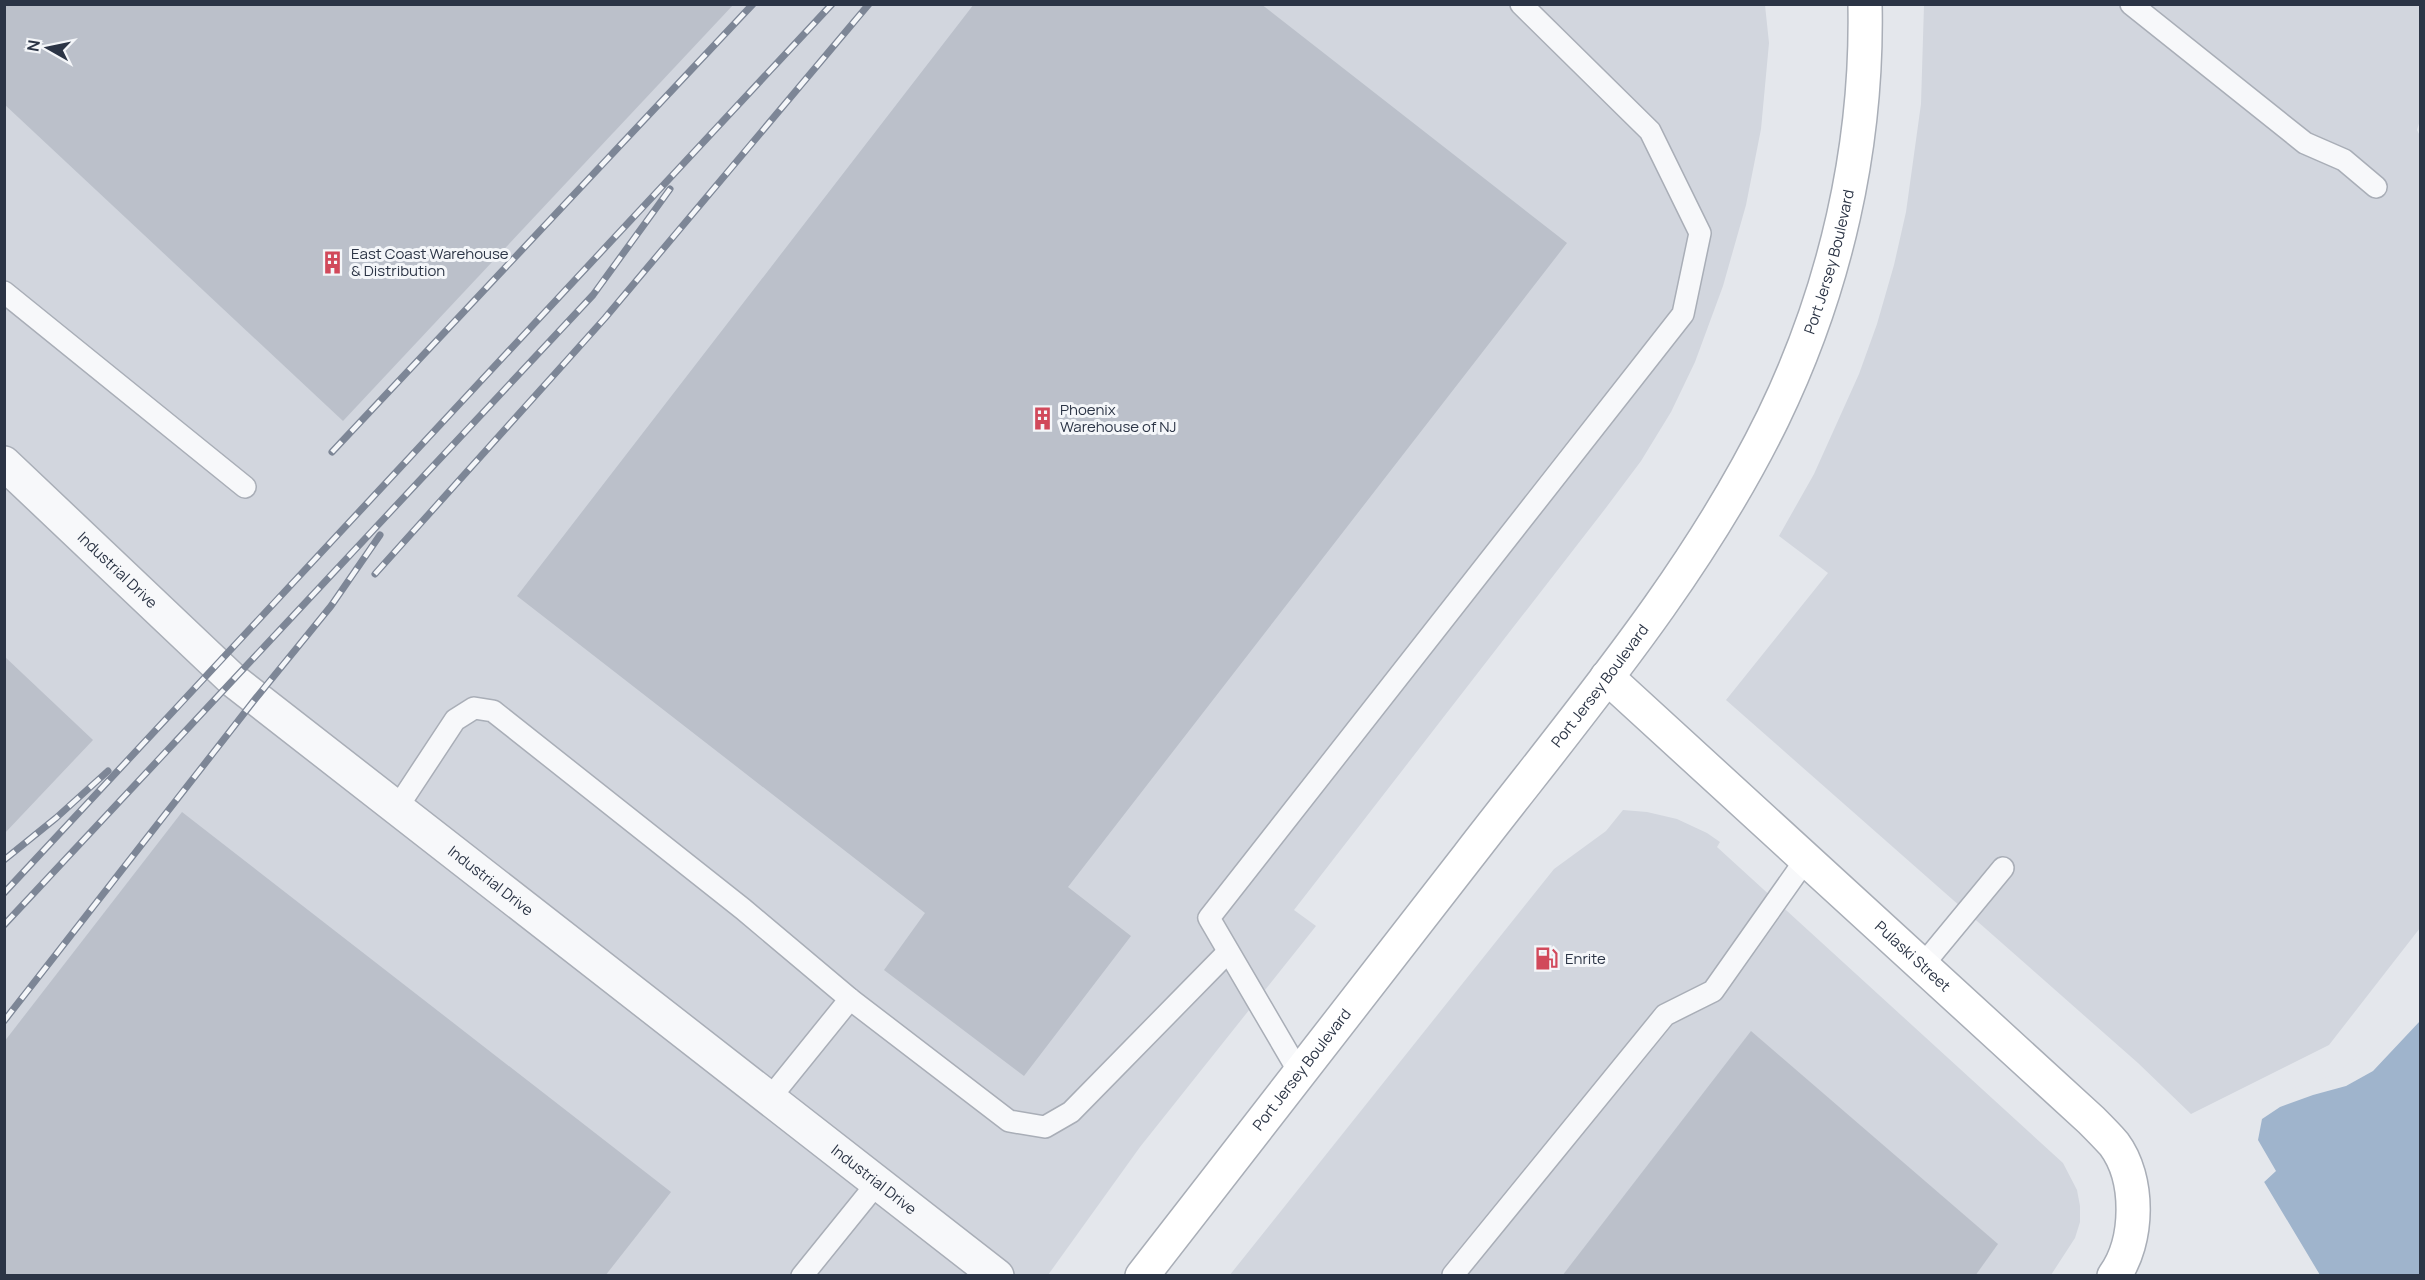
<svg xmlns="http://www.w3.org/2000/svg" width="2425" height="1280" viewBox="0 0 2425 1280" font-family="Manrope,sans-serif">
	<style>
		.built { fill: #d2d6de }
		.water { fill: #9fb4cc }
		.pier { fill: #e4e7ec }
		.building { fill: #bbc0ca }
		.lines { fill: none; stroke-linecap: round; stroke-linejoin: round }
		.lane-casing { stroke: #a9aeb7; stroke-width: 24 }
		.street-casing { stroke: #a9aeb7; stroke-width: 36 }
		.secondary-casing { stroke: #a9aeb7; stroke-width: 36 }
		.lane { stroke: #f7f8fa; stroke-width: 21 }
		.street { stroke: #f7f8fa; stroke-width: 33 }
		.secondary { stroke: #fff; stroke-width: 33 }
		.rail-casing { stroke: #7d8696; stroke-width: 7 }
		.rail { stroke: #f4f6f9; stroke-width: 4.5; stroke-dasharray: 14; stroke-linecap: butt }
		.labels { text-anchor: middle; stroke-width: 6; stroke-linejoin: round; paint-order: stroke }
		.poi-label { font-size: 15px; fill: #2b3445; stroke: #f4f6f9; text-anchor: start }
		.street-label { font-size: 15px; fill: #2b3445; stroke: #f4f6f9 }
	</style>
	<rect width="100%" height="100%" fill="#e4e7ec"/>
	<g class="built">
		<polygon points="5,5 1765,5 1769,43 1761,129 1746,205 1723,286 1695,362 1671,412 1641,461 1605,509 1294,910 1316,926 1140,1147 1048,1275 5,1276"/>
		<polygon points="1924,5 2420,5 2420,120 2417,130 2420,136 2420,928 2329,1045 2191,1114 2138,1063 1726,700 1828,573 1779,536 1814,474 1859,374 1877,324 1894,265 1906,212 1921,104"/>
		<polygon points="1623,810 1647,812 1677,819 1707,833 1720,842 1717,847 2063,1163 2077,1190 2080,1206 2080,1222 2075,1238 2051,1275 1229,1276 1554,869 1606,831"/>
	</g>
	<polygon class="water" points="2420,1001 2420,1275 2320,1275 2248,1155 2225,1133 2336,1078 2410,1017"/>
	<polygon class="pier" points="2420,998 2420,1021 2373,1071 2346,1086 2313,1095 2280,1107 2262,1119 2258,1140 2276,1171 2262,1184 2246,1157 2222,1135 2222,1131 2271,1096 2334,1075 2408,1015"/>
	<g class="building">
		<polygon points="4,4 734,4 343,421 4,104"/>
		<polygon points="974,4 1261,4 1567,243 1068,887 1131,936 1024,1076 884,970 925,913 517,596"/>
		<polygon points="4,656 93,740 4,834"/>
		<polygon points="182,812 671,1192 605,1276 4,1276 4,1042"/>
		<polygon points="1751,1031 1998,1244 1975,1276 1562,1276"/>
	</g>
	<g class="lines">
		<defs>
			<g id="lane">
				<polyline points="2131,4 2305,143 2344,160 2376,187"/>
				<polyline points="4,292 245,487"/>
				<polyline points="397,808 455,720 474,708 493,711 743,909 850,999 1009,1121 1045,1127 1071,1112 1228,952"/>
				<polyline points="1922,966 2003,868"/>
				<polyline points="1299,1072 1209,918 1683,314 1700,233 1650,131 1521,4"/>
				<polyline points="770,1098 850,999"/>
				<polyline points="1453,1275 1665,1015 1713,991 1806,859"/>
				<polyline points="802,1276 878,1182"/>
			</g>
			<g id="street">
				<path id="s1" d="M4,463L234,681L997,1276"/>
			</g>
			<g id="secondary">
				<path id="s2" d="M1607,677L2091,1120C2099,1128 2107,1136 2114,1144C2140,1179 2139,1241 2114,1276"/>
				<path id="s3" d="M1142,1276C1251,1135 1360,995 1469,855C1577,715 1695,578 1773,418C1835,290 1868,147 1865,4"/>
			</g>
		</defs>
		<use href="#lane" class="lane-casing"/>
		<use href="#street" class="street-casing"/>
		<use href="#secondary" class="secondary-casing"/>
		<use href="#lane" class="lane"/>
		<use href="#street" class="street"/>
		<use href="#secondary" class="secondary"/>
		<defs>
			<g id="rail">
				<polyline points="332,452 753,4"/>
				<polyline points="375,574 605,318 869,4"/>
				<polyline points="4,860 56,818 108,771"/>
				<polyline points="4,893 832,4"/>
				<polyline points="4,925 593,295 670,189"/>
				<polyline points="4,1021 256,698 331,606 380,535"/>
			</g>
		</defs>
		<use href="#rail" class="rail-casing"/>
		<use href="#rail" class="rail"/>
	</g>
	<defs>
		<symbol id="building-bare" viewBox="-9 -9 18 18"><path d="M-4-6H4V6H1V3H-1V6H-4ZM-2.5-4.3h1.7v1.8h-1.7ZM.8-4.3h1.7v1.8H.8ZM-2.5-1h1.7V.8h-1.7ZM.8-1h1.7V.8H.8Z" fill="#d1495b" stroke="#f4f6f9" stroke-width="2.5" paint-order="stroke"/></symbol>
		<symbol id="fuel-bare" viewBox="-9 -9 18 18"><path d="M-5.5-6h7V0h2V4h1.3V-2.5L3-4.5l.8-.8L6-3V5H2.5V1h-1V6h-7ZM-4.2-4.7v3.2H.2V-4.7Z" fill="#d1495b" stroke="#f4f6f9" stroke-width="2.5" paint-order="stroke"/></symbol>
	</defs>
	<g fill-rule="evenodd">
		<use href="#building-bare" x="316" y="246" width="33" height="33"/>
		<use href="#building-bare" x="1026" y="402" width="33" height="33"/>
		<use href="#fuel-bare" x="1530" y="942" width="33" height="33"/>
	</g>
	<g class="labels">
		<g class="poi-label">
			<text x="351" y="259">East Coast Warehouse<tspan x="351" dy="17">&amp; Distribution</tspan></text>
			<text x="1060" y="415">Phoenix<tspan x="1060" dy="17">Warehouse of NJ</tspan></text>
			<text x="1565" y="964">Enrite</text>
		</g>
		<g class="street-label">
			<text dy="5" stroke="none"><textPath href="#s3" startOffset="1233">Port Jersey Boulevard</textPath></text>
			<text dy="5" stroke="none"><textPath href="#s1" startOffset="156">Industrial Drive</textPath></text>
			<text dy="5" stroke="none"><textPath href="#s3" startOffset="747">Port Jersey Boulevard</textPath></text>
			<text dy="5" stroke="none"><textPath href="#s1" startOffset="642">Industrial Drive</textPath></text>
			<text dy="5" stroke="none"><textPath href="#s2" startOffset="414">Pulaski Street</textPath></text>
			<text dy="5" stroke="none"><textPath href="#s3" startOffset="261">Port Jersey Boulevard</textPath></text>
			<text dy="5" stroke="none"><textPath href="#s1" startOffset="1128">Industrial Drive</textPath></text>
		</g>
	</g>
	<rect width="2425" height="1280" fill="none" stroke="#2b3445" stroke-width="12"/>
	<g transform="translate(48 48) rotate(279)" stroke="#f4f6f9" stroke-width="4.5" paint-order="stroke">
	<path d="M0-4.5L10 22L0 15L-10 22Z" fill="#2b3445"/>
	<text y="-9" font-size="16" font-weight="bold" text-anchor="middle" fill="#2b3445">N</text>
	</g>
</svg>
